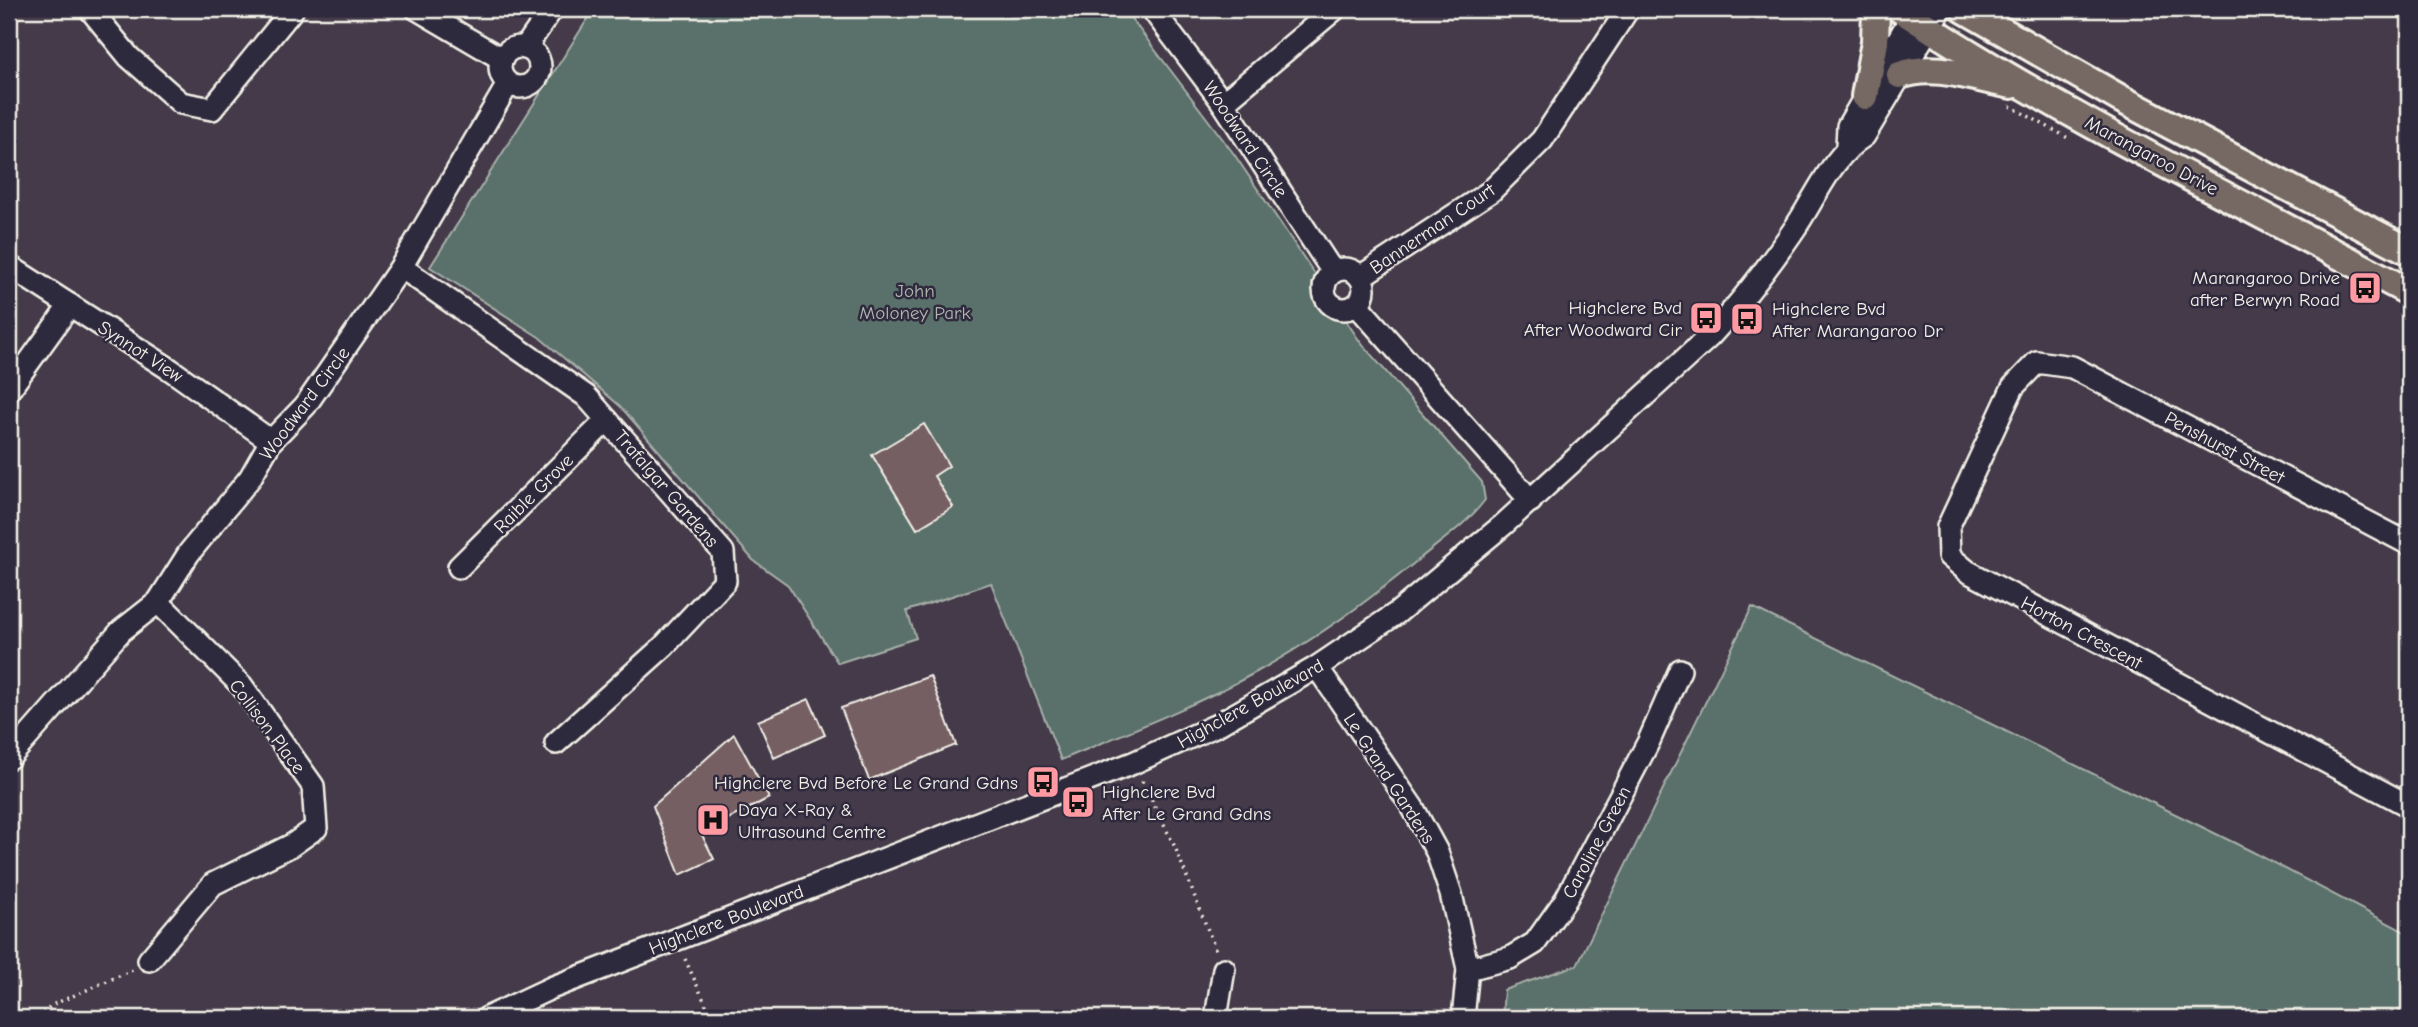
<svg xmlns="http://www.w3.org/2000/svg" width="2418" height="1027" viewBox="0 0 2418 1027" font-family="'Comic Neue',sans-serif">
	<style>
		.green { fill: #5a706a; stroke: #a7b0a9; stroke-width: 2 }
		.building { fill: #755e64; stroke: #f4f1e8; stroke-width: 2 }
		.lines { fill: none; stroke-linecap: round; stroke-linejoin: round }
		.minor-casing { stroke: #f4f1e8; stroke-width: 26 }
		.major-casing { stroke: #f4f1e8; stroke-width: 32 }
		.path { stroke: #f4f1e8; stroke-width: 3.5; stroke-dasharray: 2 5; stroke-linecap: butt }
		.minor { stroke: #2f2a3d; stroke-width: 21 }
		.major { stroke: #766964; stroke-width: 26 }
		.labels { text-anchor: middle; stroke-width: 5; stroke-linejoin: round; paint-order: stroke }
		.street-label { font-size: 19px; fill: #f4f1e8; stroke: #2f2a3d }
		.poi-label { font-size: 19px; fill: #f4f1e8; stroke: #2f2a3d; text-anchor: end }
		.park-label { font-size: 19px; fill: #afb7af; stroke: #2f2a3d }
	</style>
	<rect width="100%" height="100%" fill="#443a49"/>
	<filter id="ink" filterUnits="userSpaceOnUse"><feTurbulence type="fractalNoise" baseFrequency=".0143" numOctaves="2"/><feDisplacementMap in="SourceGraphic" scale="14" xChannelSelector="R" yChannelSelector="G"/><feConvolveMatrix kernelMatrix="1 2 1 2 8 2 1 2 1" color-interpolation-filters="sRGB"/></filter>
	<g filter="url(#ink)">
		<g class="green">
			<path d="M594,9H1124L1234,154L1361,343L1482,482L1485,500C1467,524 1441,541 1418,560C1366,603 1310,643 1251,675C1190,708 1125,733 1061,760L991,583L907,611L916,638L838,663L788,585L753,560L620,406L539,337L430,267Z"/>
			<polygon points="1752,607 2251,851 2409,934 2409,1018 1502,1018 1504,990 1577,965"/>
		</g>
		<g class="building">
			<polygon points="924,424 949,466 934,476 953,507 917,529 872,455"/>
			<polygon points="930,676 956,745 869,780 841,708"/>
			<polygon points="809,699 825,735 774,758 758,721"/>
			<polygon points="734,734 769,798 701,833 714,859 680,875 653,806"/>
		</g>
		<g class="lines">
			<defs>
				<g id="minor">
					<polyline points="90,9 129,57 181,103 212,109 293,9"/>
					<polyline points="417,9 502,59"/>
					<polyline points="1152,9 1223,103 1333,272"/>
					<circle cx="520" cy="67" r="20"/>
					<polyline points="525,48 552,9"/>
					<polyline points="1223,103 1335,9"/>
					<polyline points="1847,146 1848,126 1916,9"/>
					<polyline points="9,266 171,370 271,441"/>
					<polyline points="401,267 586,396 723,552 725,581 664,646 556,743"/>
					<circle cx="1344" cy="289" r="20"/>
					<polyline points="1360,277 1491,191 1542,140 1628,9"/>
					<polyline points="1357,305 1531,501"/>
					<polyline points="9,390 70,305"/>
					<polyline points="2409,544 2072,367 2037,362 2013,387 1948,527 1949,556 1967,571 2409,806"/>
					<polyline points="459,567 607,420"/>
					<polyline points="1317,667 1413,808 1437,852 1451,894 1468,969 1463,1018"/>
					<polyline points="9,758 121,631 158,602 189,553 250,478 271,441 305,406 401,267 508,84"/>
					<polyline points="149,960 213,884 292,845 316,828 313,786 242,686 158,602"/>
					<polyline points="1468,969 1510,958 1535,943 1566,899 1649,741 1680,670"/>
					<path d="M487,1018L551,988L1133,763L1217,725L1317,667L1397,613L1503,525L1709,337C1740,304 1767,269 1793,231C1815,200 1831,156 1864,136L1940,9"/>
					<polyline points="1216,1018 1224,969"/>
				</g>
				<g id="major">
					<path d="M1900,9C2061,116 2238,201 2409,292"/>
					<polyline points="1964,9 2121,99 2409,251"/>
					<path d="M1900,75C1937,62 1975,79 2012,85"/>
					<polyline points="1865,96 1875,42 1876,9"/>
				</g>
			</defs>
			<use href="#minor" class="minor-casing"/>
			<use href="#major" class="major-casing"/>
			<g class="path">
				<polyline points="9,18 19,9"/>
				<polyline points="2010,106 2068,138"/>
				<polyline points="1142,781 1175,847 1217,953"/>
				<polyline points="685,959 712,1018"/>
				<polyline points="38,1018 52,1005 135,969"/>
				<polyline points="2379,1018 2399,1011 2405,1018"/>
			</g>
			<use href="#minor" class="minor"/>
			<use href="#major" class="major"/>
		</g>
	</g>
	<defs>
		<symbol id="bus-square" viewBox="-11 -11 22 22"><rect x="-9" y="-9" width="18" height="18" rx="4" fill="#ff9aa2" stroke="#2f2a3d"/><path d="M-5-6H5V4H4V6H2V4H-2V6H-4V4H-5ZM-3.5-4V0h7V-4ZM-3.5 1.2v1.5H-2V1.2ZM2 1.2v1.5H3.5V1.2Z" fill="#111"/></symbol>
		<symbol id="hospital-square" viewBox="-11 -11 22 22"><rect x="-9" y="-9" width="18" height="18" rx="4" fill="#ff9aa2" stroke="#2f2a3d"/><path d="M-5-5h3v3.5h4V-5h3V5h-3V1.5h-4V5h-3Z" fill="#111"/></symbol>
	</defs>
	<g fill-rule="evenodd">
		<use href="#bus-square" x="2346" y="269" width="38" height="38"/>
		<use href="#bus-square" x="1687" y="299" width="38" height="38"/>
		<use href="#bus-square" x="1728" y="300" width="38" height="38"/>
		<use href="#bus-square" x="1024" y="763" width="38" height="38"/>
		<use href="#bus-square" x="1059" y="783" width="38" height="38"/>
		<use href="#hospital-square" x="694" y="801" width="38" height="38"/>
	</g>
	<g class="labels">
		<g class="street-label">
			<text transform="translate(1246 139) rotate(56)" y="7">Woodward Circle</text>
			<text transform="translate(2152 155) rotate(28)" y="7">Marangaroo Drive</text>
			<text transform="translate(1432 228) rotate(-34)" y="7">Bannerman Court</text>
			<text transform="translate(141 351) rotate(33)" y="7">Synnot View</text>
			<text transform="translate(304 403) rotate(-53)" y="7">Woodward Circle</text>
			<text transform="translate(2225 447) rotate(28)" y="7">Penshurst Street</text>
			<text transform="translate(667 488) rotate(49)" y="7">Trafalgar Gardens</text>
			<text transform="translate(533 493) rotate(-45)" y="7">Raible Grove</text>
			<text transform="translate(2082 632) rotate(28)" y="7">Horton Crescent</text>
			<text transform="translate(1250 703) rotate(-29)" y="7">Highclere Boulevard</text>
			<text transform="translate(268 726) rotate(53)" y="7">Collison Place</text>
			<text transform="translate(1390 778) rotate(57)" y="7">Le Grand Gardens</text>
			<text transform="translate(1596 842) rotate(-62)" y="7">Caroline Green</text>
			<text transform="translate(726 919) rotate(-21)" y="7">Highclere Boulevard</text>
		</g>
		<g class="poi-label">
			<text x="2340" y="284">Marangaroo Drive<tspan x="2340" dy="22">after Berwyn Road</tspan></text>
			<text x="1682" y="314">Highclere Bvd<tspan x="1682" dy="22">After Woodward Cir</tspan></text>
			<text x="1772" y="315" text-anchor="start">Highclere Bvd<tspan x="1772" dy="22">After Marangaroo Dr</tspan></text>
			<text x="1018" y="789">Highclere Bvd Before Le Grand Gdns</text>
			<text x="1102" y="798" text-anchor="start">Highclere Bvd<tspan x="1102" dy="22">After Le Grand Gdns</tspan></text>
			<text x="738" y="816" text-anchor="start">Daya X-Ray &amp;<tspan x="738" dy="22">Ultrasound Centre</tspan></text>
		</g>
		<g class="park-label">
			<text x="915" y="297">John<tspan x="915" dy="22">Moloney Park</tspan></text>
		</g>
	</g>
	<rect width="2418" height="1027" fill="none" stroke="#2f2a3d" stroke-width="35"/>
	<rect x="18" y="18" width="2383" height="992" fill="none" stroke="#f4f1e8" stroke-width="2.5" filter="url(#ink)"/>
</svg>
